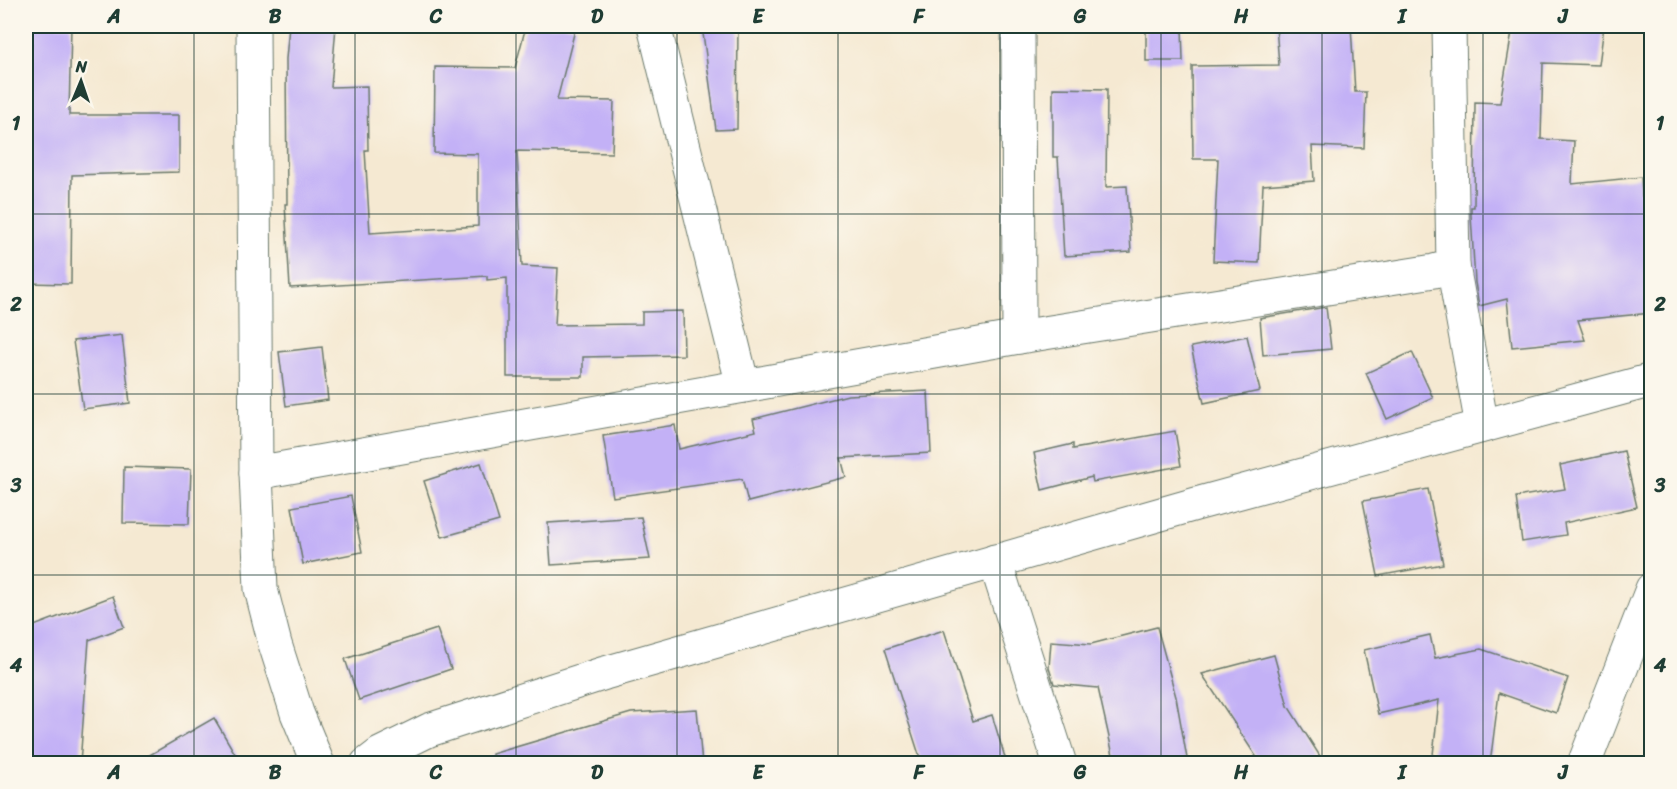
<svg xmlns="http://www.w3.org/2000/svg" width="1677" height="789" viewBox="0 0 1677 789" font-family="Sriracha,sans-serif">
	<style>
		.building { fill: #c3b1f6 }
		.lines { fill: none; stroke-linecap: round; stroke-linejoin: round }
		.minor-casing { stroke: #6a796b; stroke-width: 35 }
		.minor { stroke: #fff; stroke-width: 33 }
		.grid { fill: none; stroke: #1f3d34; stroke-width: 1.5; stroke-opacity: 0.55 }
		.neatline { fill: none; stroke: #1f3d34; stroke-width: 2 }
		.grid-label { font-size: 20px; text-anchor: middle; font-weight: bold; fill: #1f3d34 }
	</style>
	<rect width="100%" height="100%" fill="#fbf7ec"/>
	<filter id="ink" filterUnits="userSpaceOnUse"><feTurbulence type="fractalNoise" baseFrequency=".0167" numOctaves="2"/><feDisplacementMap in="SourceGraphic" scale="12" xChannelSelector="R" yChannelSelector="G"/><feConvolveMatrix kernelMatrix="1 2 1 2 8 2 1 2 1" color-interpolation-filters="sRGB"/></filter>
	<filter id="wash" filterUnits="userSpaceOnUse"><feTurbulence type="fractalNoise" baseFrequency=".008" numOctaves="4" result="noise"/><feDisplacementMap in="SourceGraphic" scale="24" xChannelSelector="R" yChannelSelector="G"/><feGaussianBlur stdDeviation="1.35" result="paint"/><feColorMatrix in="noise" values="0 0 0 0 0 0 0 0 0 0 0 0 0 0 0 0 0 1.4 0 .05"/><feComposite in="paint" operator="in"/></filter>
	<g filter="url(#wash)">
		<rect width="100%" height="100%" fill="#f5e9d2"/>
		<g id="blocks">
			<g class="building">
				<polygon points="32,26 71,26 69,115 179,115 179,172 72,175 71,284 27,283 27,222 30,222 29,127"/>
				<polygon points="289,26 336,26 331,87 367,86 368,150 365,150 370,233 478,226 478,154 434,153 435,67 515,68 526,26 576,26 557,100 614,101 612,153 517,151 522,266 558,268 555,325 642,324 642,312 683,311 684,355 583,357 583,377 507,377 507,278 487,280 487,276 290,288 285,204 287,204 286,59"/>
				<polygon points="702,26 738,26 737,129 716,130"/>
				<polygon points="1146,26 1182,26 1183,61 1146,61"/>
				<polygon points="1276,26 1351,26 1355,92 1366,92 1364,148 1312,146 1314,181 1263,185 1259,263 1213,261 1218,159 1193,159 1192,66 1279,65"/>
				<polygon points="1513,26 1604,26 1599,65 1543,63 1541,139 1574,141 1572,184 1641,177 1642,196 1652,195 1652,313 1578,320 1585,340 1512,347 1507,299 1479,306 1475,282 1471,215 1471,207 1474,207 1475,102 1500,103"/>
				<polygon points="1053,88 1107,89 1106,187 1127,186 1131,252 1064,256 1058,157 1053,157"/>
				<polygon points="1326,307 1331,349 1263,355 1260,318"/>
				<polygon points="122,335 130,403 83,409 73,341"/>
				<polygon points="1247,336 1260,391 1204,403 1191,347"/>
				<polygon points="322,347 328,400 286,406 279,352"/>
				<polygon points="1412,352 1433,398 1387,419 1366,373"/>
				<polygon points="928,391 931,453 841,458 846,477 748,502 742,479 613,497 603,436 675,425 679,449 756,431 753,419 848,395"/>
				<polygon points="1175,431 1181,466 1093,482 1092,477 1042,490 1034,453 1073,444 1073,449"/>
				<polygon points="1624,451 1637,507 1564,523 1566,535 1522,542 1516,497 1565,489 1560,465"/>
				<polygon points="481,463 499,521 442,537 424,481"/>
				<polygon points="124,467 191,469 189,524 123,523"/>
				<polygon points="1428,489 1443,564 1378,576 1363,501"/>
				<polygon points="351,496 362,552 303,564 292,507"/>
				<polygon points="641,517 650,559 551,565 548,523"/>
				<polygon points="113,596 124,627 89,640 80,764 26,764 26,629"/>
				<polygon points="1157,627 1176,697 1188,764 1115,764 1098,688 1054,684 1049,668 1051,641 1091,644"/>
				<polygon points="437,629 451,669 359,700 345,659"/>
				<polygon points="944,630 973,721 992,715 1007,764 922,764 885,649"/>
				<polygon points="1430,635 1435,658 1481,649 1568,678 1556,713 1499,693 1490,764 1432,764 1439,700 1378,714 1364,650"/>
				<polygon points="1274,655 1288,706 1325,764 1261,764 1202,674"/>
				<polygon points="697,709 702,764 493,764 492,754 631,713"/>
				<polygon points="214,718 241,764 134,764"/>
			</g>
		</g>
	</g>
	<g filter="url(#ink)">
		<use href="#blocks" fill-opacity="0" stroke="#6a796b" stroke-width="1.5"/>
		<g class="lines">
			<defs>
				<g id="minor">
					<polyline points="253,26 256,473 261,589 275,644 297,713 318,764"/>
					<polyline points="654,26 743,386"/>
					<polyline points="1018,26 1019,337"/>
					<polyline points="1453,266 1482,426"/>
					<polyline points="256,473 1019,337 1434,271 1453,266 1449,26"/>
					<polyline points="995,561 1060,764"/>
					<polyline points="367,764 380,754 429,730 605,673 1196,504 1652,380"/>
					<polyline points="1584,764 1652,589"/>
				</g>
			</defs>
			<use href="#minor" class="minor-casing"/>
			<use href="#minor" class="minor"/>
		</g>
	</g>
	<path class="grid" d="M194,26V764M355,26V764M516,26V764M677,26V764M838,26V764M1000,26V764M1161,26V764M1322,26V764M1483,26V764M26,214H1652M26,394H1652M26,575H1652"/>
	<rect width="1677" height="789" fill="none" stroke="#fbf7ec" stroke-width="66"/>
	<g transform="translate(81 81) rotate(2)" stroke="#fbf7ec" stroke-width="4.5" paint-order="stroke">
	<path d="M0-4.5L10 22L0 15L-10 22Z" fill="#1f3d34"/>
	<text y="-9" font-size="16" font-weight="bold" text-anchor="middle" fill="#1f3d34">N</text>
	</g>
	<rect x="33" y="33" width="1611" height="723" class="neatline"/>
	<g class="grid-label">
		<text x="114" y="23">A</text>
		<text x="275" y="23">B</text>
		<text x="436" y="23">C</text>
		<text x="597" y="23">D</text>
		<text x="758" y="23">E</text>
		<text x="919" y="23">F</text>
		<text x="1080" y="23">G</text>
		<text x="1241" y="23">H</text>
		<text x="1402" y="23">I</text>
		<text x="1563" y="23">J</text>
		<text x="16" y="130">1</text>
		<text x="1660" y="130">1</text>
		<text x="16" y="311">2</text>
		<text x="1660" y="311">2</text>
		<text x="16" y="492">3</text>
		<text x="1660" y="492">3</text>
		<text x="16" y="672">4</text>
		<text x="1660" y="672">4</text>
		<text x="114" y="779">A</text>
		<text x="275" y="779">B</text>
		<text x="436" y="779">C</text>
		<text x="597" y="779">D</text>
		<text x="758" y="779">E</text>
		<text x="919" y="779">F</text>
		<text x="1080" y="779">G</text>
		<text x="1241" y="779">H</text>
		<text x="1402" y="779">I</text>
		<text x="1563" y="779">J</text>
	</g>
</svg>
